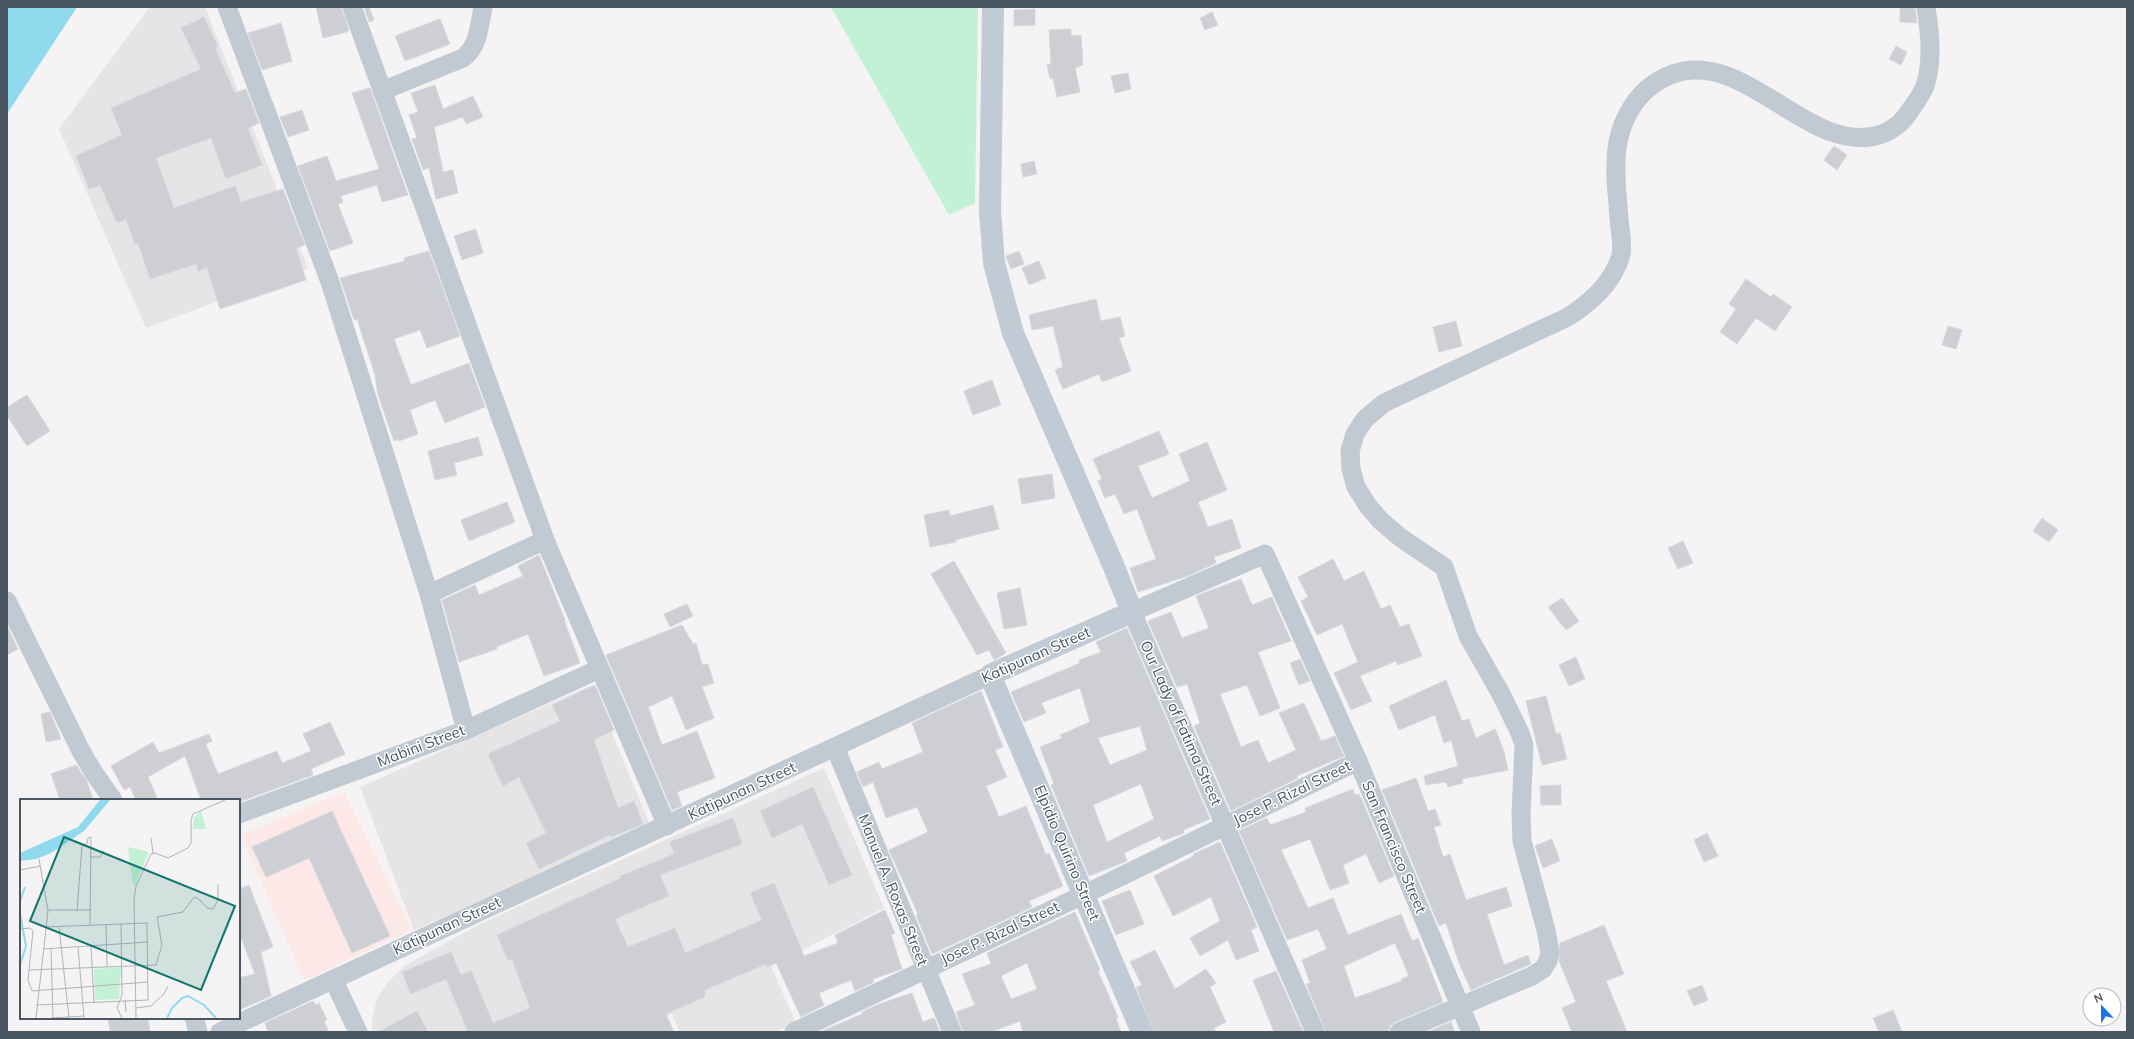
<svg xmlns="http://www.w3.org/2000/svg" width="2134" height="1039" viewBox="0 0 2134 1039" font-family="Mulish,sans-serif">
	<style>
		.education { fill: #e6e4e5 }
		.medical { fill: #fce8e6 }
		.green { fill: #c3f1d5 }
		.water { fill: #90daee }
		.building { fill: #cdcfd5; stroke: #d7d9de; fill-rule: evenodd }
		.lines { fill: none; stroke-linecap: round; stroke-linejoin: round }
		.street { stroke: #c1cad2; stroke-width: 19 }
		.secondary { stroke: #c1cbd6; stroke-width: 22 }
		.labels { text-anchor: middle; stroke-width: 3; stroke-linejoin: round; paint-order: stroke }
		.street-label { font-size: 15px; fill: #4a5661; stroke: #fff }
		.inset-river { fill: none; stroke: #90daee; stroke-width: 2 }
		.inset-road { fill: none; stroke: #b1b4b9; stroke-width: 1 }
		.view { fill: #0f766e; fill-opacity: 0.15; stroke: #0f766e; stroke-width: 2 }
		.inset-edge { fill: none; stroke: #4a5661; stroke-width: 2 }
	</style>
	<rect width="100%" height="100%" fill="#f5f3f3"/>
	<g class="education">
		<polygon points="150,7 205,7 308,268 146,328 59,129"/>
		<polygon points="592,685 651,827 414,930 360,787"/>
		<polygon points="824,768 884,908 771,966 796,1023 775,1032 680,1032 672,1014 635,1032 372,1032 372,1021 377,998 389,981 406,965 480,924"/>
	</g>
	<polygon class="medical" points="344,792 412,930 304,980 241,835"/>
	<polygon class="green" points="831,7 978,7 975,203 949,215"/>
	<polygon class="water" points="7,7 77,7 7,114"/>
	<g class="building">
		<polygon points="316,7 341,7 349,30 347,32 323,38"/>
		<polygon points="364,7 369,7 374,20 369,22"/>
		<polygon points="1900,7 1915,7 1917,23 1900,22"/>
		<polygon points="1035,9 1035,25 1014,26 1014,10"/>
		<polygon points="1212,12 1218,25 1205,30 1200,18"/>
		<polygon points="204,17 218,46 215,48 235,93 246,89 259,123 248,128 262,165 226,179 211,138 156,158 174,208 235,186 241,202 283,189 305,245 296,248 306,280 220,309 207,268 198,271 196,264 150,279 138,243 135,244 126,219 117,223 100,185 89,189 76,156 122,135 111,108 201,69 181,28"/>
		<polygon points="440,19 450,44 405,61 395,36"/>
		<polygon points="281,23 292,61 262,70 248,33"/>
		<polygon points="1071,29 1071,36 1081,35 1083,65 1075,68 1080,92 1057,97 1053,78 1050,79 1047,65 1051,64 1049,30"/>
		<polygon points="1896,46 1907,52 1901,65 1889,59"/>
		<polygon points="1128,73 1131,89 1115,93 1111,76"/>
		<polygon points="435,85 443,109 473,96 483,117 466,124 463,117 434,127 443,172 453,170 458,193 436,199 429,168 423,170 412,139 417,138 409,115 418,112 411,93"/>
		<polygon points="370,88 408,195 382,202 377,185 341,196 343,202 338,204 353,243 330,251 298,166 327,156 336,181 379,169 352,93"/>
		<polygon points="302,110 309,130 288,137 280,117"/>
		<polygon points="1834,146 1847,155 1837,170 1824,160"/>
		<polygon points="1034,161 1037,174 1023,177 1021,164"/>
		<polygon points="476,229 483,253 462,260 454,236"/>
		<polygon points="429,251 460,336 427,348 420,330 394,339 411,385 469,363 485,407 445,423 435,400 410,410 418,434 399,441 399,439 394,441 378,395 375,375 357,319 354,320 340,278 405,261 404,258"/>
		<polygon points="1019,251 1024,264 1011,269 1006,256"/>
		<polygon points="1039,261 1046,278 1029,285 1022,268"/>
		<polygon points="1746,279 1771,297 1773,294 1792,307 1775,331 1756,318 1737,344 1720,332 1736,309 1729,304"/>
		<polygon points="1096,299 1101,321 1120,317 1125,336 1119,338 1131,371 1102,382 1099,374 1063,389 1055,370 1063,367 1053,326 1032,330 1029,315"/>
		<polygon points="1456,321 1462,346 1439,352 1433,327"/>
		<polygon points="1948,326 1962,330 1956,349 1942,345"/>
		<polygon points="992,380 1001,405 973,415 964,391"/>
		<polygon points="27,395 50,431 27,446 7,416 7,407"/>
		<polygon points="1159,431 1169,454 1138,466 1152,498 1190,481 1179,454 1207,442 1227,490 1198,502 1208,527 1232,519 1241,548 1214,557 1216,563 1188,576 1138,592 1130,568 1156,559 1137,509 1124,514 1115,494 1105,498 1098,481 1102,479 1093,459"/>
		<polygon points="478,437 483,455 454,463 457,475 435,480 428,451"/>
		<polygon points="1052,474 1055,498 1022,504 1018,479"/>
		<polygon points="507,502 515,522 469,541 461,520"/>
		<polygon points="993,505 999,529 955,540 956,542 930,547 924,515 949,510 950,516"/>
		<polygon points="2042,518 2058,530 2049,542 2033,531"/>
		<polygon points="1683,541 1693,563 1678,569 1668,548"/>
		<polygon points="539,555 565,620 564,620 580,663 544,676 528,634 496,647 497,649 459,662 442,600 475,585 479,595 523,576 518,566"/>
		<polygon points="1333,559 1344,581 1364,571 1381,609 1390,605 1400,627 1409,624 1422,656 1398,665 1396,661 1360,676 1372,701 1351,710 1334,673 1358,662 1342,624 1317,635 1301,601 1308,597 1298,577"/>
		<polygon points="954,561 1006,653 994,660 989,650 977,655 931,574"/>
		<polygon points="1241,579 1252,605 1272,597 1291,641 1258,652 1280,708 1260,716 1247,685 1220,694 1241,747 1258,740 1268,763 1296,750 1279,713 1304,703 1321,741 1335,736 1344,756 1297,776 1298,778 1231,811 1194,726 1200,723 1187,684 1177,687 1148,621 1171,612 1182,638 1209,628 1196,596"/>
		<polygon points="1020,588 1027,625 1004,629 997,593"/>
		<polygon points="1562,598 1579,621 1566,630 1548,607"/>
		<polygon points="687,604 693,616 670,627 664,614"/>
		<polygon points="682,625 693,644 696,643 702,665 708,664 714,683 702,687 714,718 686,730 672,696 648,707 662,745 697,731 715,778 677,792 682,806 672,810 606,655"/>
		<polygon points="7,626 18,649 7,655"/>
		<path d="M1127,628L1210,819L1183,830L1184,833L1162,841L1160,836L1124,853L1127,861L1089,876L1051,785L1054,784L1040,747L1062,738L1060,735L1090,722L1080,688L1041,703L1046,713L1024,722L1011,692L1080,663L1079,660L1101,652L1096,642ZM1140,726L1147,750L1110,765L1098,738ZM1141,784L1154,819L1107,842L1093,805Z"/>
		<polygon points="1576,657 1585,679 1569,686 1559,665"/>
		<polygon points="1300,659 1310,681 1299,685 1290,663"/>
		<polygon points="1446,680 1462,721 1469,719 1476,738 1495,729 1504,751 1508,770 1462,779 1463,783 1448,787 1446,782 1426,785 1424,776 1458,766 1451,740 1444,743 1435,715 1399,730 1389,706"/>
		<polygon points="595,685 614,730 594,740 618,808 634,801 643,824 611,837 610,835 539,869 526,843 546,833 519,777 503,786 488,754 560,721 552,705"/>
		<polygon points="981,691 1003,747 995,750 1007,777 986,786 999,817 1026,806 1046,855 1049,853 1063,886 1029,901 1032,907 932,954 916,915 918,914 889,850 928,832 917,807 886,818 873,782 863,787 857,772 879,762 882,769 923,752 912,723"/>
		<polygon points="1546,696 1556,734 1560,733 1567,759 1542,765 1526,701"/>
		<polygon points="50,712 61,739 46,742 41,714"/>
		<polygon points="330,722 345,754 311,769 313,775 239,802 239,800 201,800 185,756 148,777 158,800 136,800 130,787 124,790 111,766 153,742 159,753 209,734 212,741 206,744 218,774 277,751 282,763 311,751 303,734"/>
		<polygon points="76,765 87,781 93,800 60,800 51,774"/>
		<polygon points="1416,778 1428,811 1435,809 1441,825 1434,827 1443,857 1450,854 1466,900 1506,887 1512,906 1487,914 1504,965 1528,955 1531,964 1471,990 1459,963 1446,923 1439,926 1382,790"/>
		<polygon points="1561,785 1561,805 1541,805 1540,786"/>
		<polygon points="813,787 852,875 829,885 802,824 772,838 760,811"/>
		<path d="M1353,789L1355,795L1359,794L1361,798L1394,876L1379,883L1366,854L1343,865L1349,883L1330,890L1310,839L1281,850L1308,908L1333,898L1348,935L1401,914L1412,941L1418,938L1443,1002L1395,1022L1390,1026L1388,1032H1326L1306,984L1310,983L1302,960L1327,949L1318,929L1287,940L1239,831L1267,818L1270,825L1306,812L1305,808ZM1395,943L1409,976L1401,979L1402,981L1355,998L1344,966Z"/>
		<polygon points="332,811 390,936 352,953 309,858 266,877 252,847"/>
		<polygon points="733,818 742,844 660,875 669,896 615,919 628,947 675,928 685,953 762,920 750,893 774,883 804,956 838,943 835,935 885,910 895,933 891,935 902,969 873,979 874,982 855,991 851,980 819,993 824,1005 801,1017 776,963 767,967 766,964 705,990 705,997 666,1014 674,1032 468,1032 446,979 411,994 402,972 451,952 461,975 471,970 493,1023 530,1008 512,959 508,961 497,935 621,878 620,876 674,854 670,842"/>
		<polygon points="1707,833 1718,856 1704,862 1694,840"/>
		<polygon points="1552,839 1560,861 1543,868 1535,846"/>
		<polygon points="1220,842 1257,927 1251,930 1259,951 1236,960 1228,940 1200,956 1190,938 1220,921 1211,897 1173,916 1154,876 1194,856 1193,854"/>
		<polygon points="249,885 273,947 261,952 271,996 239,1010 239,978 255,974 239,933 239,889"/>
		<polygon points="1130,890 1144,924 1116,935 1102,901"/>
		<path d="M1075,912L1100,970L1098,971L1118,1017L1116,1018L1121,1032H1023L1020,1021L992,1032H963L956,1012L975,1005L962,974L991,964L987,953ZM1027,963L1037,989L1011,999L1001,976Z"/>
		<polygon points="1604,925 1624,974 1606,981 1627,1032 1572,1032 1562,1008 1576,1002 1559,961 1560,943"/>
		<polygon points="1155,950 1175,989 1206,969 1216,983 1210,987 1226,1022 1214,1028 1216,1032 1154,1032 1136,987 1142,985 1130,962"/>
		<polygon points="1276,971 1285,991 1303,1032 1274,1032 1253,980"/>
		<polygon points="1702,985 1708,1000 1694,1006 1687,991"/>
		<polygon points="912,993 923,1022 934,1018 940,1032 820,1032 862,1014 862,1012 879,1004"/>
		<polygon points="313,1001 316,1005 319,1003 327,1020 324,1021 329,1032 268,1032 265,1023"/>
		<polygon points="1893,1010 1902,1032 1879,1032 1873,1018"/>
		<polygon points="417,1011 428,1032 378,1032"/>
		<polygon points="108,1018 148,1018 150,1032 110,1032"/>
		<polygon points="1451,1022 1455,1032 1427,1032"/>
	</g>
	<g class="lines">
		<g class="street">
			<polyline points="227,7 330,282 429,594 466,730"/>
			<polyline points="352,7 545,540 667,826"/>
			<path d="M382,91L463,58C479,46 479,26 483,7"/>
			<polyline points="429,594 545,540"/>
			<polyline points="7,601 81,751 94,773 113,800"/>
			<polyline points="835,747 952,1032"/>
			<polyline points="239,814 466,730 599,669"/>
			<polyline points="333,979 358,1032"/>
			<polyline points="194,1018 198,1032"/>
			<polyline points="220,1032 990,675"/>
			<polyline points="794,1032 1085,894 1358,761"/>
			<polyline points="1315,1032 1132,612 1265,554 1358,761 1471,1032"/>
			<path d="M1399,1032L1532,976L1543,969L1548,961L1550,952L1546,930L1522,841L1521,814L1524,745L1520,733L1501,694L1468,636L1444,567L1401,538L1381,521L1368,506L1356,487L1351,469L1350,451L1355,434L1365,419L1384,403L1568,317C1591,302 1613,283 1621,255C1623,245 1620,230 1619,219C1618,200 1615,181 1616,163C1616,125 1636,87 1673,74C1747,48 1811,159 1882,134C1895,129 1904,121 1911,109C1916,102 1922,94 1925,86C1933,61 1930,33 1926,7"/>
		</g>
		<polyline class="secondary" points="993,7 990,211 994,263 1013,333 1114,567 1132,612 990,675 1142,1032"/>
	</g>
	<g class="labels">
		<g class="street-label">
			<text transform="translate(1036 655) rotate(-24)" y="5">Katipunan Street</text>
			<text transform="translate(1181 723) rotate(66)" y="5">Our Lady of Fatima Street</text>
			<text transform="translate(421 746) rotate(-21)" y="5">Mabini Street</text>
			<text transform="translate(742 791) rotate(-25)" y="5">Katipunan Street</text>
			<text transform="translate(1292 793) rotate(-26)" y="5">Jose P. Rizal Street</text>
			<text transform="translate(1394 847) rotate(67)" y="5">San Francisco Street</text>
			<text transform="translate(1067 853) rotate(67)" y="5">Elpidio Quirino Street</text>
			<text transform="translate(893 890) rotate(68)" y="5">Manuel A. Roxas Street</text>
			<text transform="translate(447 926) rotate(-25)" y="5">Katipunan Street</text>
			<text transform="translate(1000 933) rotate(-25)" y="5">Jose P. Rizal Street</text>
		</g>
	</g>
	<g transform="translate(20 799)">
		<rect width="220" height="220" fill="#f5f3f3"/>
		<path d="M181,12L186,30H173L174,18ZM108,48L129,53L115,86H113ZM101,168L99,200L75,201L74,170Z" fill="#c3f1d5"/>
		<path d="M80,1H90L64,32L31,54L16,60L0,62V54L58,28Z" fill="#90daee"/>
		<path class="inset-river" d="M0,102L5,88M0,115L6,147L0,166M147,219L152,209L162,199L168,197L184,206L196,219"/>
		<path class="inset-road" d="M131,39L133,54M71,58H80L84,52M0,71L21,67M28,111H70M57,112L62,46L67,45L68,39L71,38L70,126M86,125L87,168M101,125L102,196L97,209L102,219M39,128L49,219M0,130L10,129L13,132L8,181L12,192L128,183M71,147L74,203M58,148L64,219M23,150L128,143M31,150L33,219M9,171L136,166L142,146L137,118L163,113L174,98L179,100L187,109L193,110L198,101V85M105,201L106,213M16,206L128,201L127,124L26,128M116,209L131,207L143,196L148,187M16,219L28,112L19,60M31,219L64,217M116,219L114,101L116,87L131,55L135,54L148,59L168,49L171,44V21L173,15L205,1"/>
		<path class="view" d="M44,38L215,107L181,191L10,122Z"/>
		<rect width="220" height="220" class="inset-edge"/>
	</g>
	<rect width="2134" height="1039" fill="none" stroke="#4a5661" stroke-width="16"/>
	<g transform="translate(2102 1007) rotate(338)"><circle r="19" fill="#ffffff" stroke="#b7bbc0"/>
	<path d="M0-3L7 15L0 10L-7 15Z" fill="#1a73e8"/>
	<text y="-6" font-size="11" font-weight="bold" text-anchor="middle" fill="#4a5661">N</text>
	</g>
</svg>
